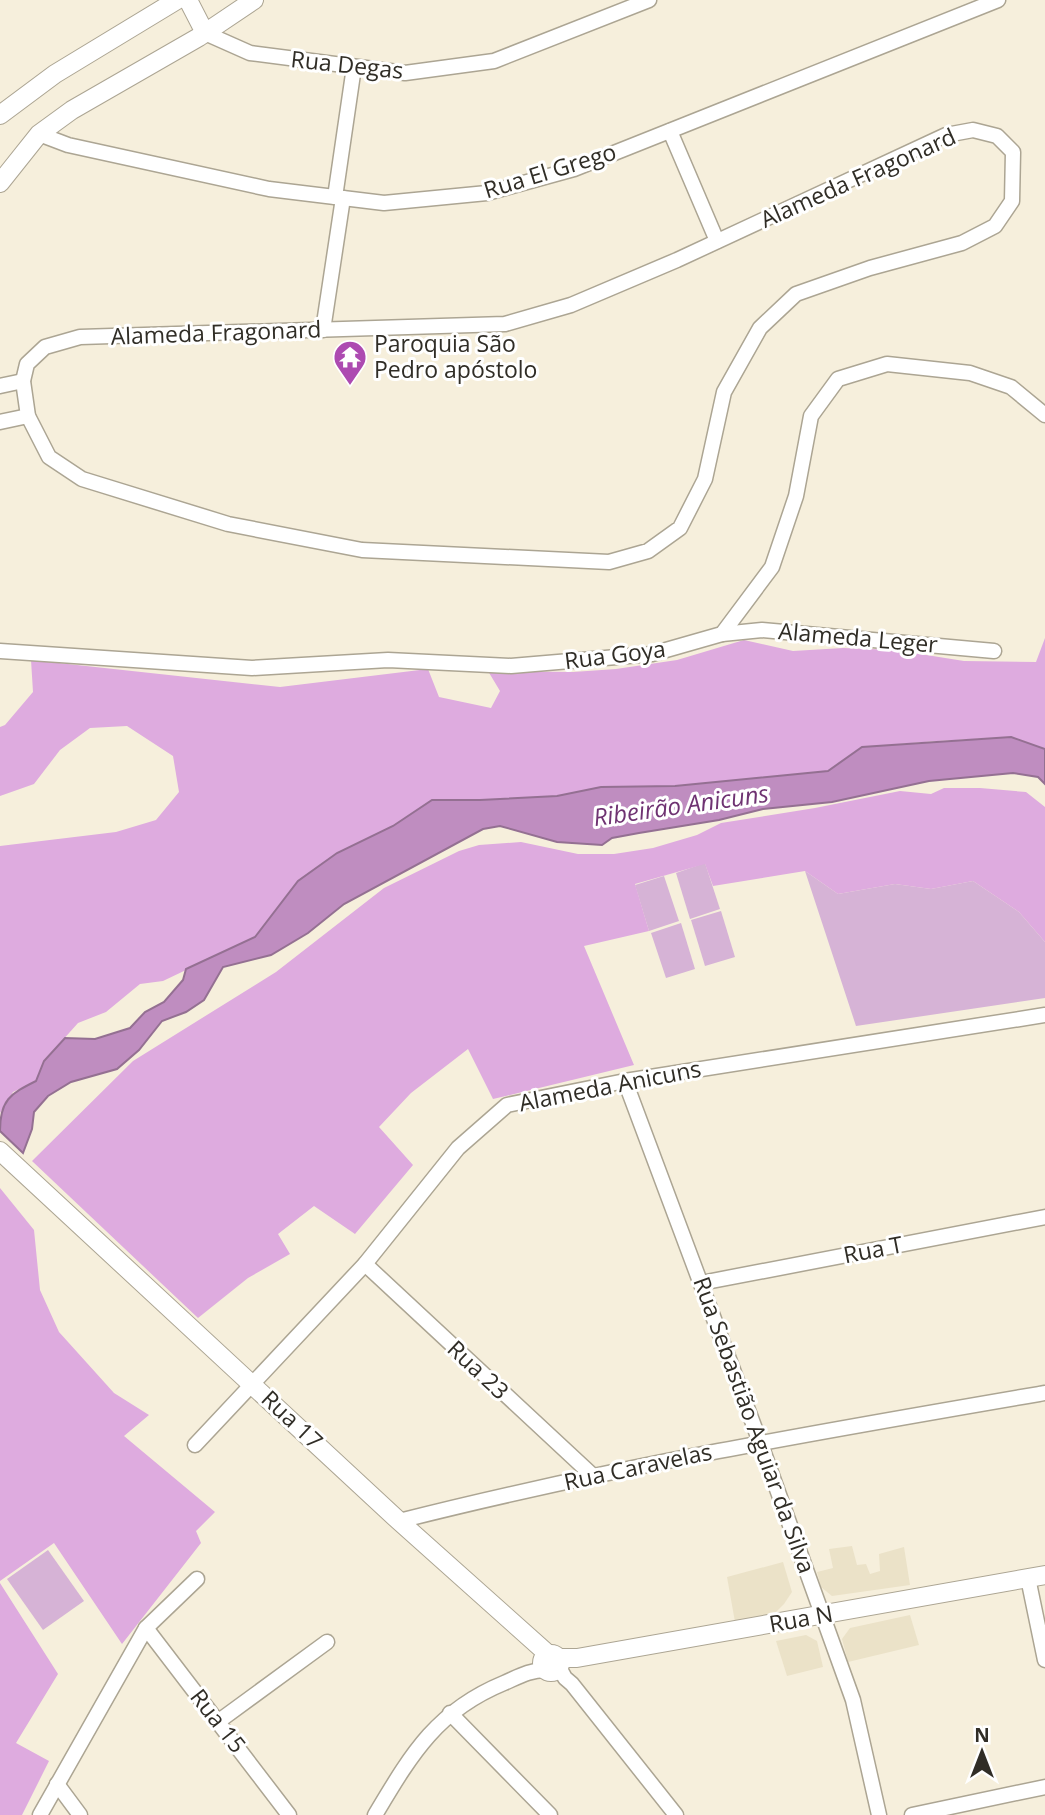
<svg xmlns="http://www.w3.org/2000/svg" width="1045" height="1815" viewBox="0 0 1045 1815" font-family="'Open Sans',sans-serif">
	<style>
		.built { fill: #ebe2c8 }
		.green { fill: #d6b3d6 }
		.forest { fill: #deabdf }
		.water { fill: #bf8dc0; stroke: #947092; stroke-width: 2 }
		.lines { fill: none; stroke-linecap: round; stroke-linejoin: round }
		.minor-casing { stroke: #aca593; stroke-width: 17 }
		.tertiary-casing { stroke: #aca593; stroke-width: 20 }
		.minor { stroke: #fff; stroke-width: 14 }
		.tertiary { stroke: #fff; stroke-width: 18 }
		.labels { text-anchor: middle; stroke-width: 6; stroke-linejoin: round; paint-order: stroke }
		.street-label { font-size: 23px; fill: #302d26; stroke: #fff }
		.poi-label { font-size: 23px; fill: #302d26; stroke: #fff; text-anchor: start }
		.water-label { font-size: 24px; font-style: italic; fill: #6f3372; stroke: #fff }
	</style>
	<rect width="100%" height="100%" fill="#f6efdc"/>
	<g class="built">
		<polygon points="852,1546 857,1565 866,1564 870,1574 880,1571 879,1554 904,1547 910,1585 832,1596 821,1587 817,1572 833,1568 829,1549"/>
		<polygon points="783,1562 792,1592 784,1604 774,1614 735,1622 727,1577"/>
		<polygon points="910,1615 919,1645 848,1662 842,1639 850,1628"/>
		<polygon points="806,1635 817,1641 823,1667 787,1676 776,1641"/>
	</g>
	<g class="green">
		<polygon points="705,863 720,909 690,919 676,873"/>
		<polygon points="805,871 838,894 895,884 931,889 973,881 1019,912 1045,942 1045,998 856,1026"/>
		<polygon points="664,876 679,921 649,931 635,885"/>
		<polygon points="721,911 735,957 705,966 691,920"/>
		<polygon points="681,923 695,969 666,978 651,933"/>
		<polygon points="48,1550 84,1601 43,1630 7,1579"/>
	</g>
	<g class="forest">
		<polygon points="1045,638 1045,749 1011,737 937,741 862,747 828,771 675,786 601,787 557,796 480,800 432,800 393,826 299,881 255,937 163,981 140,984 106,1012 78,1023 44,1061 36,1081 13,1092 0,1113 0,846 116,832 156,820 179,792 173,756 127,726 90,728 60,750 34,784 0,796 0,727 5,725 33,692 31,660 280,687 428,669 439,697 491,708 500,691 488,671 573,672 616,669 677,660 744,640 793,651 843,648 895,650 964,661 1036,662"/>
		<polygon points="944,788 980,788 1026,792 1045,807 1045,942 1019,912 973,881 931,889 895,884 838,894 805,871 713,886 705,864 635,884 649,931 584,946 634,1065 493,1099 468,1049 411,1093 379,1127 413,1165 355,1234 314,1206 278,1234 290,1254 248,1278 198,1318 32,1161 133,1061 276,972 384,888 459,851 479,845 521,842 578,854 614,854 653,848 697,835 721,823 815,808 900,791 931,794"/>
		<polygon points="0,1188 34,1230 40,1290 59,1332 114,1393 149,1415 124,1436 215,1512 196,1531 201,1543 122,1644 54,1543 0,1581"/>
		<polygon points="0,1583 58,1674 16,1743 49,1761 22,1815 0,1815"/>
	</g>
	<path class="water" d="M1011,737L1045,749V784L1038,777L1013,773L929,781L832,802L763,809L719,820L639,833L612,838L602,845L557,842L500,826L483,829L344,904L308,933L271,955L223,967L204,1000L186,1012L162,1021L139,1050L117,1069L71,1082L48,1096L34,1112L32,1129L23,1153L0,1131C0,1100 10,1094 36,1081L44,1061L65,1038L95,1039L130,1028L145,1012L164,1002L183,980L186,969L255,937L298,881L337,853L393,826L432,800H480L557,796L601,787L675,786L828,771L862,747Z"/>
	<g class="lines">
		<defs>
			<g id="minor">
				<polyline points="205,33 250,53 405,73 494,61 649,0"/>
				<polygon points="973,130 997,136 1013,152 1012,201 995,226 962,243 870,268 796,294 760,328 724,392 705,479 680,528 648,551 609,562 362,550 228,524 82,479 49,457 28,416 23,381 27,364 45,347 80,337 505,324 571,305 677,260 946,135"/>
				<polyline points="670,131 717,241"/>
				<polyline points="39,134 68,145 269,189 384,203 487,193 574,169 998,0"/>
				<polyline points="335,197 354,67"/>
				<polyline points="323,330 343,198"/>
				<polyline points="0,386 23,381"/>
				<polyline points="0,422 28,416"/>
				<polyline points="722,634 762,630 994,651"/>
				<polyline points="0,651 252,668 388,660 511,666 652,654 722,634 772,567 796,496 811,416 838,379 887,364 970,373 1011,387 1045,415"/>
				<polyline points="625,1081 760,1442 853,1700 879,1815"/>
				<polyline points="365,1264 592,1475"/>
				<polyline points="701,1283 1045,1217"/>
				<polyline points="195,1445 365,1264 458,1148 507,1105 625,1081 1045,1015"/>
				<path d="M399,1521C612,1467 829,1430 1045,1393"/>
				<polyline points="1028,1578 1045,1660"/>
				<polyline points="146,1628 289,1815"/>
				<polyline points="559,1667 565,1678 572,1684 676,1815"/>
				<polyline points="450,1713 550,1815"/>
				<polyline points="219,1721 327,1642"/>
				<polyline points="57,1784 80,1815"/>
				<polyline points="40,1815 146,1628 197,1579"/>
				<path d="M375,1815C411,1755 436,1711 504,1683C518,1677 530,1670 545,1670"/>
				<polyline points="912,1815 1045,1787"/>
			</g>
			<g id="tertiary">
				<polyline points="188,0 205,33"/>
				<polyline points="0,115 55,74 177,0"/>
				<polyline points="0,183 39,134 72,110 199,37 254,0"/>
				<polyline points="0,1151 399,1521 549,1655"/>
				<circle cx="551" cy="1663" r="9"/>
				<polyline points="558,1658 577,1658 1045,1575"/>
			</g>
		</defs>
		<use href="#minor" class="minor-casing"/>
		<use href="#tertiary" class="tertiary-casing"/>
		<use href="#minor" class="minor"/>
		<use href="#tertiary" class="tertiary"/>
	</g>
	<defs>
		<symbol id="temple-pin" viewBox="-11 -11 22 30"><path d="M0 17L-7.5 6A9.5 9.5 0 1 1 7.5 6Z" fill="#ad4ab1" stroke="#fff"/><path d="M0-6L5-2H3V0L6.5 2.5H4V6H1.5V3h-3V6H-4V2.5H-6.5L-3 0V-2H-5Z" fill="#fff"/></symbol>
	</defs>
	<g fill-rule="evenodd">
		<use href="#temple-pin" x="331" y="338" width="38" height="52"/>
	</g>
	<g class="labels">
		<g class="street-label">
			<text transform="translate(347 65) rotate(6)" y="8">Rua Degas</text>
			<text transform="translate(550 171) rotate(-17)" y="8">Rua El Grego</text>
			<text transform="translate(858 178) rotate(-24)" y="8">Alameda Fragonard</text>
			<text transform="translate(216 333) rotate(-2)" y="8">Alameda Fragonard</text>
			<text transform="translate(858 638) rotate(5)" y="8">Alameda Leger</text>
			<text transform="translate(615 655) rotate(-7)" y="8">Rua Goya</text>
			<text transform="translate(610 1086) rotate(-11)" y="8">Alameda Anicuns</text>
			<text transform="translate(873 1250) rotate(-11)" y="8">Rua T</text>
			<text transform="translate(478 1370) rotate(43)" y="8">Rua 23</text>
			<text transform="translate(292 1420) rotate(43)" y="8">Rua 17</text>
			<text transform="translate(754 1425) rotate(70)" y="8">Rua Sebastião Aguiar da Silva</text>
			<text transform="translate(638 1467) rotate(-12)" y="8">Rua Caravelas</text>
			<text transform="translate(801 1619) rotate(-10)" y="8">Rua N</text>
			<text transform="translate(218 1721) rotate(52)" y="8">Rua 15</text>
		</g>
		<g class="poi-label">
			<text x="374" y="352">Paroquia São<tspan x="374" dy="26">Pedro apóstolo</tspan></text>
		</g>
		<g class="water-label">
			<text transform="translate(681 806) rotate(-8)" y="8">Ribeirão Anicuns</text>
		</g>
	</g>
	<g transform="translate(982 1752)" stroke="#ffffff" stroke-width="5" paint-order="stroke">
	<path d="M0-5L12 26L0 18L-12 26Z" fill="#302d26"/>
	<text y="-10" font-size="19" font-weight="bold" text-anchor="middle" fill="#302d26">N</text>
	</g>
</svg>
